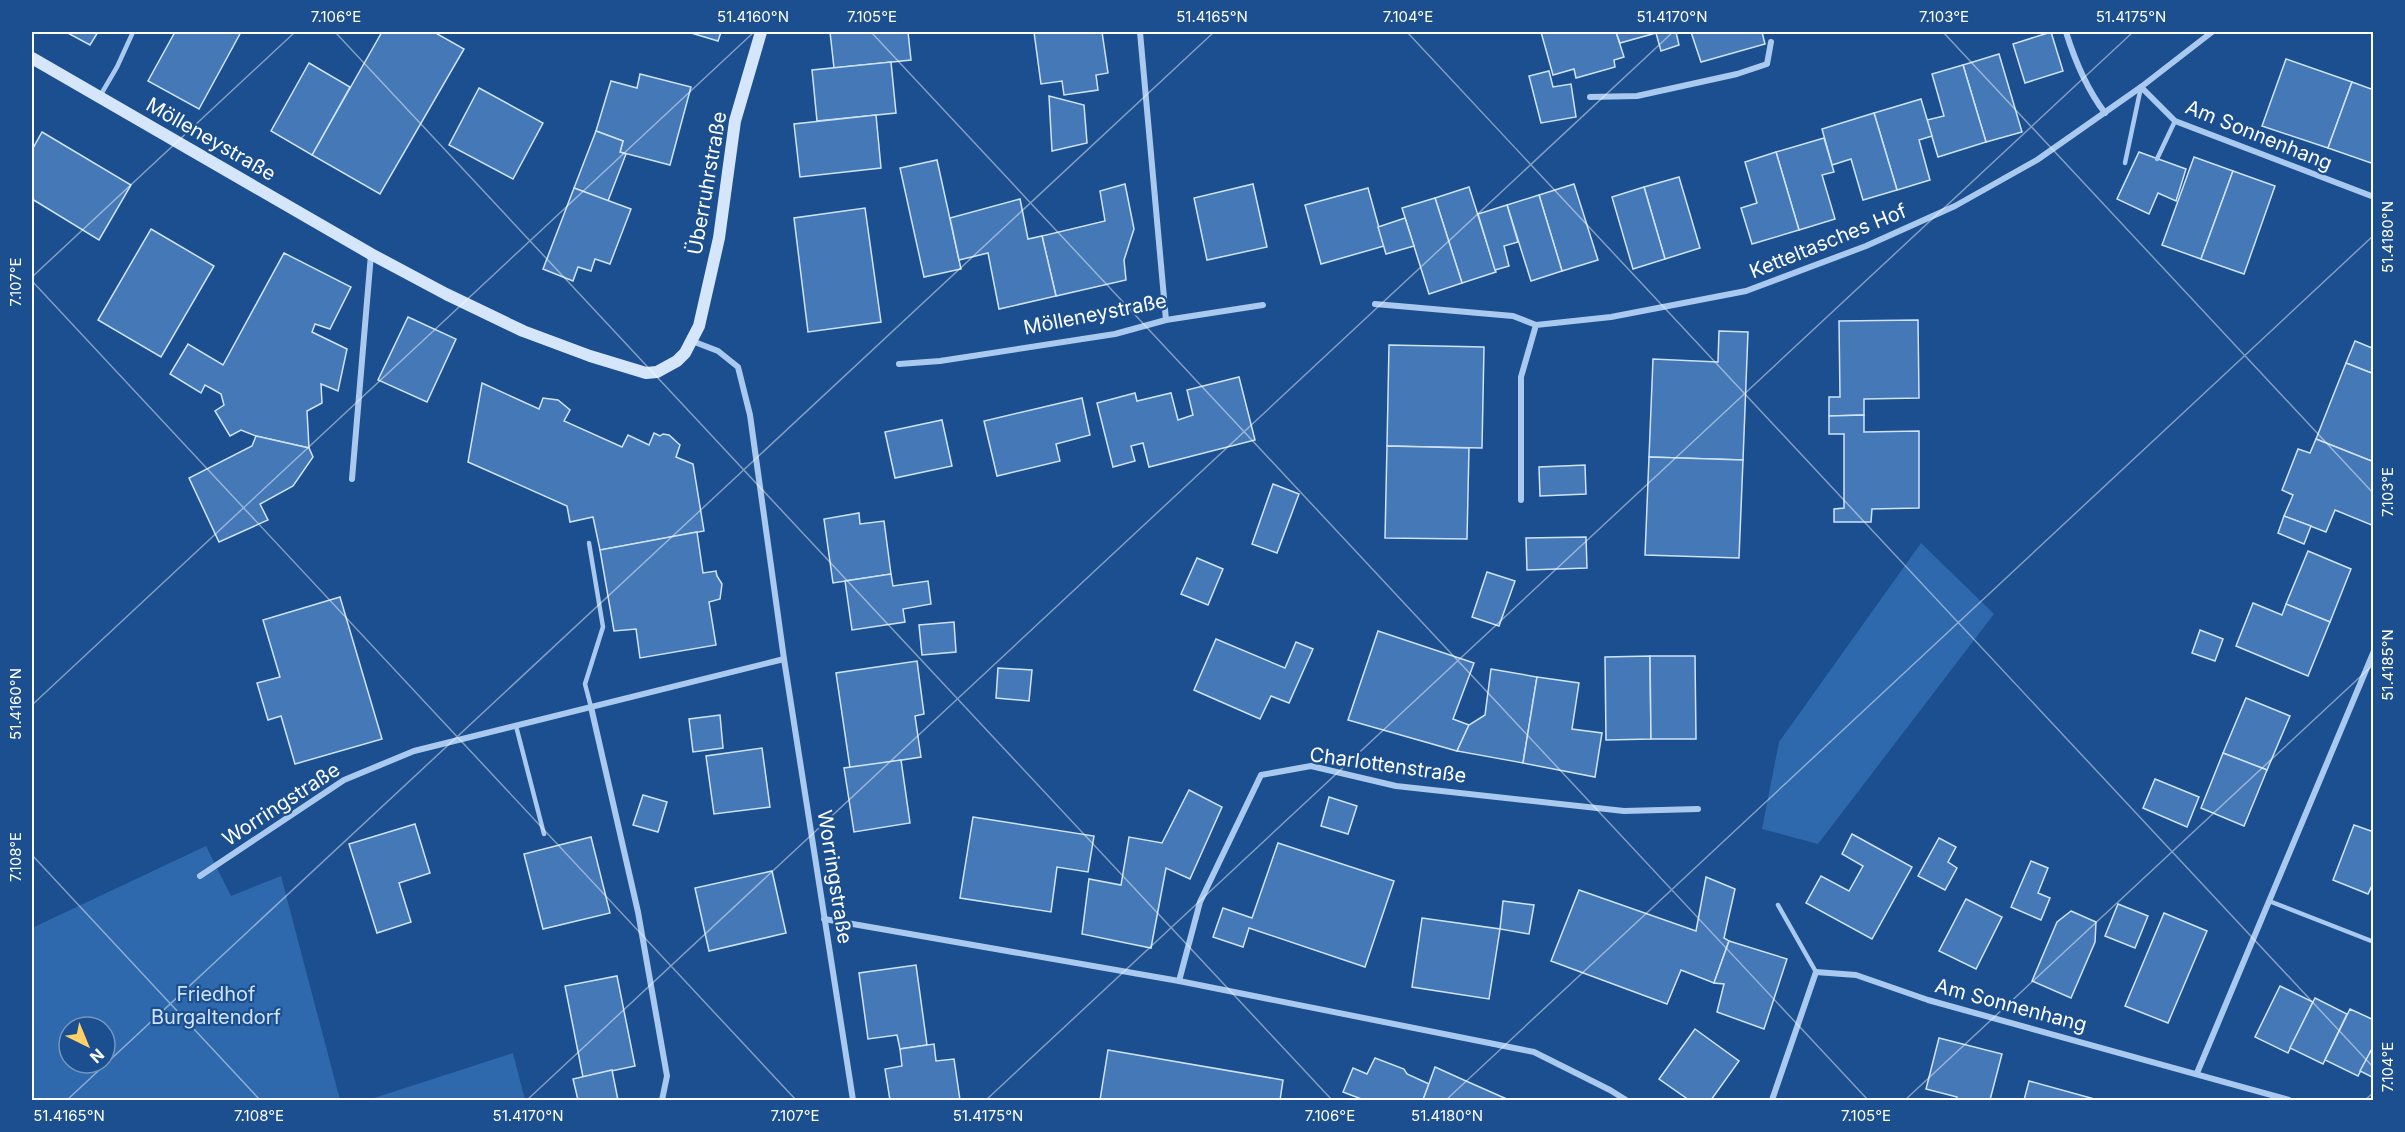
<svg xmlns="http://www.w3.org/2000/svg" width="2405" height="1132" viewBox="0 0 2405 1132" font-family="Inter,sans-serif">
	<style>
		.green { fill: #2e69ad; fill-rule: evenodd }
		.building { fill: #4478b7; stroke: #cfe3fa; stroke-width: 1.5 }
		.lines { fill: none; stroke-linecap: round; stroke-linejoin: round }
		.service { stroke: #a9c9ee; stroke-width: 4.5 }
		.minor { stroke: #a9c9ee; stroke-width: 6 }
		.secondary { stroke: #d6e6fa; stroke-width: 12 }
		.ticks { fill: none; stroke: #fff; stroke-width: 1.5; stroke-opacity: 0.45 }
		.labels { text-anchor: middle; stroke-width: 4.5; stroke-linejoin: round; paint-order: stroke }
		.street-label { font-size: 20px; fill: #fff; stroke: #1b4f8f }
		.park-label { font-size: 20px; fill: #cfe3fa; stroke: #1b4f8f }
		.neatline { fill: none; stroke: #fff; stroke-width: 2 }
		.ticks-label { font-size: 15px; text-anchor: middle; fill: #fff }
	</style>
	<rect width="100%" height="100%" fill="#1b4f8f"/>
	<g class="green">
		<polygon points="1921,543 1994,614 1818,844 1762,829 1779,742"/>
		<path d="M206,846L231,896L281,876L340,1100H32V928ZM69,1027H105V1063H69Z"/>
		<polygon points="513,1053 525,1100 368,1100"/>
	</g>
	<g class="building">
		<polygon points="66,32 98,32 90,45"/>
		<polygon points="175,32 241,32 199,109 148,81"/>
		<polygon points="382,32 434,32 464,49 380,194 312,155"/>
		<polygon points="688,32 721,32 718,41"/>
		<polygon points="830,32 908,32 911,60 834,68"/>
		<polygon points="1034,32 1102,32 1108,73 1096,75 1098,90 1064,95 1062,81 1041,84"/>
		<polygon points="1541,32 1616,32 1624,57 1614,60 1615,67 1576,78 1574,69 1553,75"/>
		<polygon points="1616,32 1676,32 1679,45 1661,51 1656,33 1620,43"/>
		<polygon points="1691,32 1762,32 1765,44 1701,62"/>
		<polygon points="2051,32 2063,71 2025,83 2013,44"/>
		<polygon points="1999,54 2022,132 1986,142 1963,65"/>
		<polygon points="2286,59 2352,82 2328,148 2262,126"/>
		<polygon points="891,62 896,113 817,121 812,70"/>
		<polygon points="309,63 350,87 312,155 271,131"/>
		<polygon points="1963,65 1986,142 1938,157 1927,120 1944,116 1932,74"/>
		<polygon points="1549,71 1553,87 1571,84 1576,117 1541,123 1529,76"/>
		<polygon points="640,74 691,87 670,165 620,152 623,141 596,131 611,81 637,88"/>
		<polygon points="2352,82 2374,90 2374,164 2328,148"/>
		<polygon points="479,88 543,123 513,179 449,145"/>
		<polygon points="1049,96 1084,105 1087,143 1052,151"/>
		<polygon points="1921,99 1932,136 1919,140 1930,180 1897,190 1874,113"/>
		<polygon points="1874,113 1897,190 1863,200 1851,159 1832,165 1822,129"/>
		<polygon points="876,115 881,168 800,177 794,124"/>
		<polygon points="596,131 623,141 620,152 626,154 608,201 574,188"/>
		<polygon points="42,132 131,185 99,240 32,199 32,150"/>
		<polygon points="1824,138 1834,172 1822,175 1835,219 1799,230 1776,152"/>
		<polygon points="1776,152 1799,230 1752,244 1741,208 1757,203 1745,162"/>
		<polygon points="2139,152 2186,169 2176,201 2158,193 2149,214 2117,199"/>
		<polygon points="2194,157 2233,171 2201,259 2162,245"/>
		<polygon points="937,160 961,269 924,277 900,168"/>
		<polygon points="2233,171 2275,186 2244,274 2201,259"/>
		<polygon points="1679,177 1700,248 1665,259 1644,187"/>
		<polygon points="1125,184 1134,229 1124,260 1126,280 1056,296 1042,236 1105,221 1100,191"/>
		<polygon points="1253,184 1267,247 1207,260 1194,198"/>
		<polygon points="1574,184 1598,260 1562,271 1539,195"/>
		<polygon points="1469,187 1496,272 1462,283 1435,198"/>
		<polygon points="1644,187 1665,259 1633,269 1612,197"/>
		<polygon points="574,188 631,209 610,264 595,259 591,271 578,267 573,281 543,269"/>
		<polygon points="1368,188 1384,246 1321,264 1305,205"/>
		<polygon points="1539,195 1562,271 1531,281 1507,205"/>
		<polygon points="1435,198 1462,283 1429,294 1402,208"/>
		<polygon points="1020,199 1028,239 1042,236 1056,296 999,309 988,253 959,260 950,218"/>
		<polygon points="1507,205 1518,242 1504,246 1509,266 1495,270 1478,214"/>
		<polygon points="865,208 881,322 808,332 794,218"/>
		<polygon points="1405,218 1414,246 1386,254 1378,227"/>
		<polygon points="151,229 214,266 161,357 98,320"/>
		<polygon points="284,253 351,287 330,329 315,324 312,332 347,349 338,391 321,384 322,403 307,411 309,448 256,436 241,430 230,436 215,411 224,405 221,394 205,385 201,393 170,374 188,344 223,365"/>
		<polygon points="408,317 456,339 427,402 378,380"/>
		<polygon points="1918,320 1919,398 1864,399 1864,415 1829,416 1829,397 1840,397 1839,321"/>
		<polygon points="1719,331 1748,332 1743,460 1649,457 1653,359 1718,362"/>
		<polygon points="2355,341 2372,348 2374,343 2374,374 2346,363"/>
		<polygon points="1389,345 1484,347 1482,448 1387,446"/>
		<polygon points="2346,363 2374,374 2372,398 2374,462 2316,439"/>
		<polygon points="1239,377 1255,440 1149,467 1143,443 1131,446 1135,461 1113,467 1097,403 1135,393 1137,401 1171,393 1178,420 1193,415 1187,390"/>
		<polygon points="482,383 539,409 543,398 558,400 570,410 564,421 622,447 628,435 649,445 654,433 660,436 663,434 669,435 680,445 676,457 693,464 704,531 600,550 593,517 570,522 567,506 468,462"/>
		<polygon points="1082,398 1090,435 1056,444 1060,461 997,476 984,421"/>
		<polygon points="1864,415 1864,432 1919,431 1919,508 1872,509 1871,522 1834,522 1834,509 1844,508 1844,434 1829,434 1829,416"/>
		<polygon points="942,420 952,466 895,478 885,432"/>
		<polygon points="256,436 309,448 313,457 293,486 260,504 268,520 219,542 189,478 252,446"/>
		<polygon points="2316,439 2374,462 2374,526 2335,510 2326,532 2284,516 2293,495 2282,490 2298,449 2310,453"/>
		<polygon points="1387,446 1469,448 1467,539 1385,538"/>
		<polygon points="1649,457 1743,460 1739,558 1645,555"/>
		<polygon points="1585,465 1586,494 1540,496 1539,467"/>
		<polygon points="1273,484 1299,494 1277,553 1252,544"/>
		<polygon points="859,513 860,524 884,521 891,574 833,583 824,519"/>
		<polygon points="2284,516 2311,526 2304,544 2278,533"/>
		<polygon points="697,532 703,573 716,571 717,576 722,584 720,599 709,602 716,645 640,658 636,629 614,631 600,550"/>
		<polygon points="1586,537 1587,568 1527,570 1526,538"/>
		<polygon points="2308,551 2351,569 2330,622 2286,604"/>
		<polygon points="1197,558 1223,569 1208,605 1181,594"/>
		<polygon points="1487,572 1515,581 1499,626 1472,617"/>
		<polygon points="891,574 893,586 928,581 931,604 903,609 905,622 852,630 845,581"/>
		<polygon points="340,597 382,739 295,764 281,716 268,720 257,683 280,677 263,620"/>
		<polygon points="2253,603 2282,615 2286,604 2330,622 2308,676 2236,646"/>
		<polygon points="954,622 956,652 922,655 919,625"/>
		<polygon points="2200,630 2223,639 2215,661 2192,653"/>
		<polygon points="1378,631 1474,663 1453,719 1469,725 1457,751 1348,720"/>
		<polygon points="1216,639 1285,668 1296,642 1313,649 1289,703 1271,696 1260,719 1194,690"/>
		<polygon points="1650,656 1651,739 1606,740 1605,657"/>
		<polygon points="1650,656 1695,656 1696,739 1651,739"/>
		<polygon points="917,661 924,714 915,716 921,757 850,768 836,673"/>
		<polygon points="998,668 1032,670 1029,701 996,698"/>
		<polygon points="1491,669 1537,677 1523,763 1457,751 1469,725 1485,715"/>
		<polygon points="1537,677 1579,683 1572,729 1602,733 1595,777 1523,763"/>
		<polygon points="2246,698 2290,716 2267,770 2223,753"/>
		<polygon points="720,715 723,748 693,752 689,719"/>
		<polygon points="762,748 770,807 714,814 706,756"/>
		<polygon points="2223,753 2267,770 2244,826 2201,808"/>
		<polygon points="901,760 910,823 854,832 844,768"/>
		<polygon points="2155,779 2199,797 2187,827 2143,808"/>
		<polygon points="1189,790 1222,807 1190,879 1166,868 1151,948 1082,934 1089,879 1121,885 1129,837 1162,843"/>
		<polygon points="643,795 667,802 658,832 633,825"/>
		<polygon points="1329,797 1357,806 1348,834 1321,826"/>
		<polygon points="973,817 1094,836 1088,872 1057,867 1051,912 960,898"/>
		<polygon points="415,824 430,873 399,883 411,922 377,933 349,844"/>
		<polygon points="2354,825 2374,832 2374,881 2368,894 2333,880"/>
		<polygon points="1852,834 1912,867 1872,939 1806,903 1821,876 1849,891 1863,866 1842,854"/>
		<polygon points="591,837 610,913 543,929 524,854"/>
		<polygon points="1939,838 1956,847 1948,862 1957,868 1945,890 1918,876"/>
		<polygon points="1278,843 1394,881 1365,967 1249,928 1243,947 1213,937 1223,908 1252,918"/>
		<polygon points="2031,861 2048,868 2038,893 2050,898 2041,920 2011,907"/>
		<polygon points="772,871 786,933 709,951 695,888"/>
		<polygon points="1706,877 1735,889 1724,938 1729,941 1714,983 1681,970 1667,1004 1551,961 1579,890 1696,931"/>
		<polygon points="1966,899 2002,917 1976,969 1939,951"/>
		<polygon points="1503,901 1534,905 1529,934 1500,929"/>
		<polygon points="2118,904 2148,916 2135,948 2105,936"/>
		<polygon points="2071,911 2096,922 2095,942 2071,998 2032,981 2057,922"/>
		<polygon points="2164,913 2207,931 2168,1023 2125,1006"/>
		<polygon points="1422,918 1500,929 1489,999 1412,987"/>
		<polygon points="1729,941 1787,959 1764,1029 1717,1012 1724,984 1714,983"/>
		<polygon points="916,965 927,1045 900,1049 897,1035 868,1039 859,973"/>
		<polygon points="617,976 635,1066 583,1077 565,986"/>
		<polygon points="2280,986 2313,1002 2288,1053 2255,1037"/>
		<polygon points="2315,998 2347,1014 2323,1064 2290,1048"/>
		<polygon points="2350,1009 2374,1020 2374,1045 2358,1076 2325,1060"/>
		<polygon points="1695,1029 1739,1061 1711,1100 1689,1100 1659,1079"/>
		<polygon points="1939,1038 2002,1054 1990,1100 1956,1100 1957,1097 1926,1089"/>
		<polygon points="934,1044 936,1061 954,1059 960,1100 890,1100 885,1069 902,1066 900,1049"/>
		<polygon points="2374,1045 2374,1078 2360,1071"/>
		<polygon points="1108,1050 1283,1080 1280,1100 1100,1100"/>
		<polygon points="1375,1058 1404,1069 1407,1074 1429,1084 1423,1100 1364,1100 1343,1092 1353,1068 1367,1074"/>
		<polygon points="1435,1067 1466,1081 1509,1100 1423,1100"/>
		<polygon points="612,1070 618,1100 578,1100 573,1079"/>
		<polygon points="2029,1081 2098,1100 2024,1100"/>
	</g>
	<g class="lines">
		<g class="service">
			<polyline points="100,96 117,67 133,32"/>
			<polyline points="2157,159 2175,121"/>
			<polyline points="2125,163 2141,87"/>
			<polyline points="589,543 603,627 585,684 591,707"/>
			<polyline points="516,726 544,834"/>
			<polyline points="2269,901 2374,942"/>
			<polyline points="1778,905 1816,972"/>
		</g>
		<g class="minor">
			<polyline points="1140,32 1166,320"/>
			<path d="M2066,32C2075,61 2086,88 2105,113"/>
			<polyline points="2141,87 2175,121 2374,197"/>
			<polyline points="1590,97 1637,96 1737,74 1767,64 1771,42"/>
			<polyline points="1375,304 1513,316 1536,325"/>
			<polyline points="692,341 718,351 738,367 750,415 784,659 853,1100"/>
			<polyline points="899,364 940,361 1115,334 1166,320 1263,305"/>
			<polyline points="352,479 371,254"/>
			<polyline points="1521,500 1521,377 1536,325 1611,317 1746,291 1866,246 1955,206 2037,160 2141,87 2212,32"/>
			<polyline points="591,707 638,912 667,1076 662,1100"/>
			<polyline points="200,876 344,780 414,751 784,659"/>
			<polyline points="824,919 1179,981 1534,1052 1610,1090 1626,1100"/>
			<polyline points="1179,981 1200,902 1261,775 1311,766 1396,786 1624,811 1698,809"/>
			<polyline points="2197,1073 2374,651"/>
			<polyline points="1772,1100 1816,972 1856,975 1928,1000 2289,1100"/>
		</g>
		<polyline class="secondary" points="32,58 371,254 446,294 523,331 590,356 646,373 657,372 677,361 685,353 699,326 719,238 735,121 761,32"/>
	</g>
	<path class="ticks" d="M335,32L1332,1100M871,32L1868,1100M1407,32L2374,1068M1943,32L2374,494M32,277L295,32M32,281L796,1100M32,705L754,32M32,855L260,1100M67,1100L1214,32M527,1100L1673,32M986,1100L2133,32M1446,1100L2374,235M1905,1100L2374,664M2365,1100L2374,1092"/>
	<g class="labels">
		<g class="street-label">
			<text transform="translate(2259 135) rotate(22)" y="7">Am Sonnenhang</text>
			<text transform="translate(211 139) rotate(30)" y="7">Mölleneystraße</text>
			<text transform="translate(707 183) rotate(-80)" y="7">Überruhrstraße</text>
			<text transform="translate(1828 241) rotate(-22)" y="7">Ketteltasches Hof</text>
			<text transform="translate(1095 314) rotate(-11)" y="7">Mölleneystraße</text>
			<text transform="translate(1388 765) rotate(8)" y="7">Charlottenstraße</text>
			<text transform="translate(281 804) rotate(-33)" y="7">Worringstraße</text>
			<text transform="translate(835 877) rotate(81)" y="7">Worringstraße</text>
			<text transform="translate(2011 1005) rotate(15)" y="7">Am Sonnenhang</text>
		</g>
		<g class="park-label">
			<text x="216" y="1001">Friedhof<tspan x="216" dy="23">Burgaltendorf</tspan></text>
		</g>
	</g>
	<rect width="2405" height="1132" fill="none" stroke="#1b4f8f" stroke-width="66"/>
	<g transform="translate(87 1045) rotate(137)"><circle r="28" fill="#1b4f8f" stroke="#7695bc" stroke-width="1.5"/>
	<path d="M0-4.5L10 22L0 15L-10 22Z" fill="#ffd166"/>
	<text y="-9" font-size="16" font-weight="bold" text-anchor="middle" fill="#ffffff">N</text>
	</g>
	<rect x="33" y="33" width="2339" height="1066" class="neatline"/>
	<g class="ticks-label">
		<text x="336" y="22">7.106°E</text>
		<text x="753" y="22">51.4160°N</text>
		<text x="872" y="22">7.105°E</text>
		<text x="1212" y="22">51.4165°N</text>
		<text x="1408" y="22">7.104°E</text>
		<text x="1672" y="22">51.4170°N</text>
		<text x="1944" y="22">7.103°E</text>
		<text x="2131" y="22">51.4175°N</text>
		<text transform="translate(2388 237) rotate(-90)" y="5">51.4180°N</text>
		<text transform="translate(16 282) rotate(-90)" y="5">7.107°E</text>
		<text transform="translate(2388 492) rotate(-90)" y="5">7.103°E</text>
		<text transform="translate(2388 665) rotate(-90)" y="5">51.4185°N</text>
		<text transform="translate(16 704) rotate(-90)" y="5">51.4160°N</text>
		<text transform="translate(16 857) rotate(-90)" y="5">7.108°E</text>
		<text transform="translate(2388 1067) rotate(-90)" y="5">7.104°E</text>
		<text x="69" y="1121">51.4165°N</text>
		<text x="259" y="1121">7.108°E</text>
		<text x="528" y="1121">51.4170°N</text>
		<text x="795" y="1121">7.107°E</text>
		<text x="988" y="1121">51.4175°N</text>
		<text x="1330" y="1121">7.106°E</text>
		<text x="1447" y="1121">51.4180°N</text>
		<text x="1866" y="1121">7.105°E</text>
	</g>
</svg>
